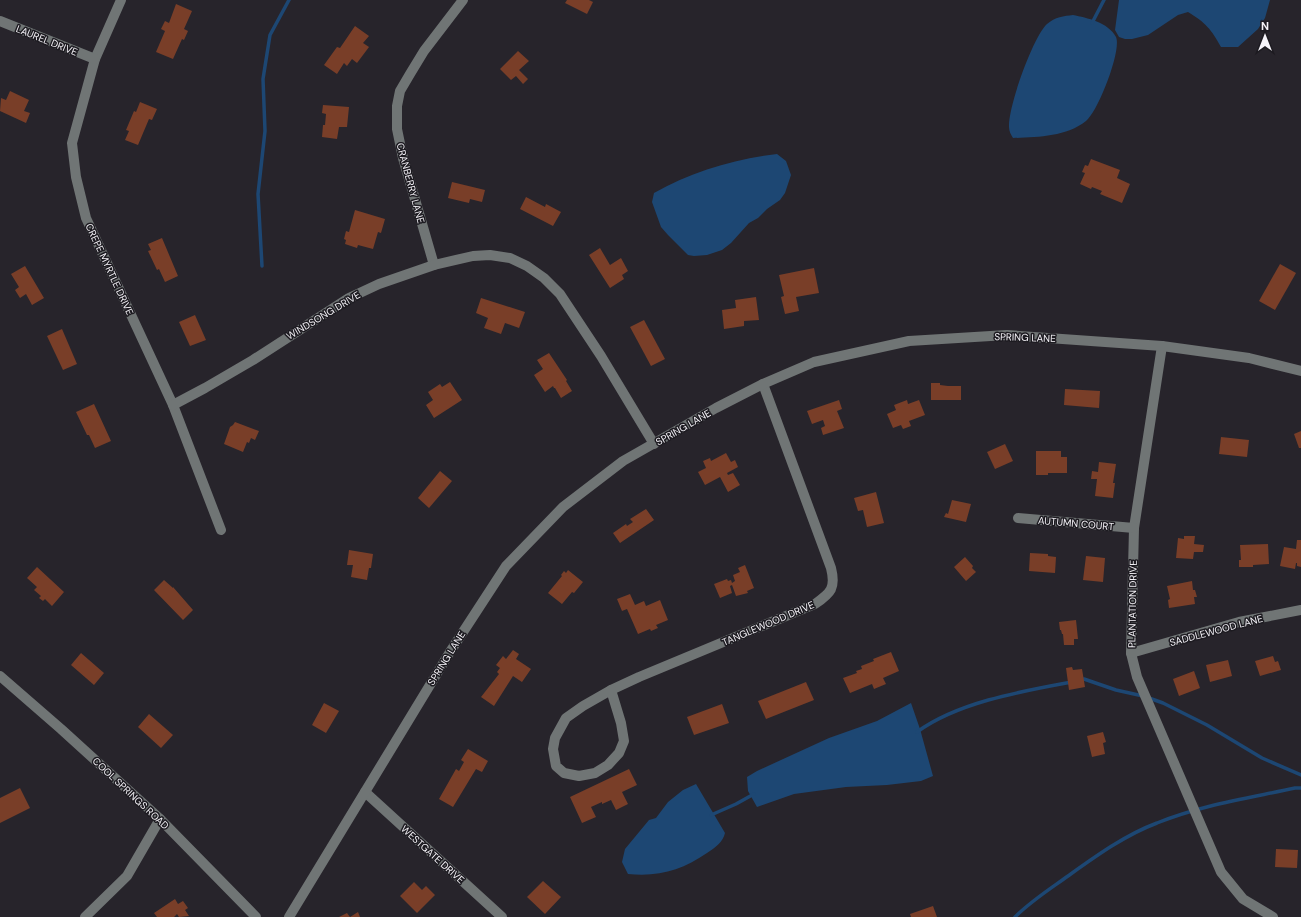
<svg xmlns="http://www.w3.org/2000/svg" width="1301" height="917" viewBox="0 0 1301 917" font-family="'DM Sans',sans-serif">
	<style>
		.water { fill: #1d4773 }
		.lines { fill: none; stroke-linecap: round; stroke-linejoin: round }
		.stream { stroke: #1d4773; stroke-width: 3.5 }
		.building { fill: #793e28 }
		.minor { stroke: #707575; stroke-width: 10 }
		.labels { text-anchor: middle; stroke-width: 3; stroke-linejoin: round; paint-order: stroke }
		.street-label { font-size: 10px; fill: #f5f3f8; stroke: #1d1b21 }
	</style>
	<rect width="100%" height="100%" fill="#27242b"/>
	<g class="water">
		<path d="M1119,0H1270L1265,18L1258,29L1238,47H1221C1211,29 1206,23 1188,12L1178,15L1148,35L1132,39H1125L1119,37L1115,30Z"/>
		<path d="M1073,15C1087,18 1108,22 1116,37C1122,50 1098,112 1086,121C1066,137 1037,137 1013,138C1011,135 1009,131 1009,127C1008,107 1033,37 1047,24C1055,17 1064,16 1073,15Z"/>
		<path d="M777,154L786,161L791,175L785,193L780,200L767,209L758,218L749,223L731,243L722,250L707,255L694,256L688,255L668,235L661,227L652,202L654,193C691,172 734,159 777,154Z"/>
		<polygon points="911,703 920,729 933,776 921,781 887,785 846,787 794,794 757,807 748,791 747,777 757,771 829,738 877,721"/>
		<path d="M696,784L725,833C723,842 715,848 707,853C682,870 660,877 628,874L622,862L625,849L649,820L656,818L668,802L683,790Z"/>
	</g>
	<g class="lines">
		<g class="stream">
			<polyline points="1092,23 1104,0"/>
			<polyline points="262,266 258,194 265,131 263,79 270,35 289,0"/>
			<polyline points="1080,680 1084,679 1116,690 1143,696"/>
			<polyline points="1149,698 1163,703 1207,725 1262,758 1301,775"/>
			<path d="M917,732C958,702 1023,691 1072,682"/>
			<polyline points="711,815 736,804 754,794"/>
			<path d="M1015,917C1031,901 1050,889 1068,876C1096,856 1125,835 1157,823C1201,805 1249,798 1295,788H1301"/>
		</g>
	</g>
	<g class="building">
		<polygon points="567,0 589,0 593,2 587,14 565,3"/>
		<polygon points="176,4 192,11 184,29 188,31 184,40 182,39 173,59 156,52 165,31 161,29 165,21 169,23"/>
		<polygon points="355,26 369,36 363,43 369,47 357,63 352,59 347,66 344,63 337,74 324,65 337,47 340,48"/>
		<polygon points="518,51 529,61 519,70 528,79 523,84 516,76 511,80 500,69"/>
		<polygon points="10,91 29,100 24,111 30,113 26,123 0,111 1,98 6,100"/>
		<polygon points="140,102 157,109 152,120 149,119 138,145 125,140 129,131 126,130 134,111 136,112"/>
		<polygon points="323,105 349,107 347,127 339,127 337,139 322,137 323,125 325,125 326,114 322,113"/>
		<polygon points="1091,159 1120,170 1117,178 1130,184 1122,203 1100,194 1102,191 1092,187 1091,189 1080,184 1085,173 1082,172 1085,165 1088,166"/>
		<polygon points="452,182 485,190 482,202 470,199 469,203 448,198"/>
		<polygon points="526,197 545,207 546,204 561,212 553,226 520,209"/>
		<polygon points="355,210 385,219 381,233 378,232 373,249 358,245 357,248 345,244 346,240 344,239 346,231 349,232"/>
		<polygon points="162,238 178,276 165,282 159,269 157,270 148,251 151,250 148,244"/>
		<polygon points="600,248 610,265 621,258 628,271 622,275 624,279 610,288 589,255"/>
		<polygon points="1280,264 1296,273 1275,310 1259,301"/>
		<polygon points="25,266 44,298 32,305 26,294 20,298 15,290 19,287 11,274"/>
		<polygon points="814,268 819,293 796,297 799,311 785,314 781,297 784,296 779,275"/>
		<polygon points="756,297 759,320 744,321 744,326 724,329 722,310 736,308 735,300"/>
		<polygon points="481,298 525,312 519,328 505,323 501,334 484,328 488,318 476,313"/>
		<polygon points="195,315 206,340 190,346 179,322"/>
		<polygon points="644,320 665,359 651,366 630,327"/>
		<polygon points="62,329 77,364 63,370 47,336"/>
		<polygon points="549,353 567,380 566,381 572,391 561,398 555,388 554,388 553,386 545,392 534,375 543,369 537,360"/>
		<polygon points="450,382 462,400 434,418 426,405 433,400 428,392 440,384 442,387"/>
		<polygon points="931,383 940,383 940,385 948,386 961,386 961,400 931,400"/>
		<polygon points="1065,389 1100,391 1099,408 1064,405"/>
		<polygon points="839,400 842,409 837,411 844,428 823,435 821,428 825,426 823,420 812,424 807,411"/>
		<polygon points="907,400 908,404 919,400 925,415 909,421 911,426 903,429 901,425 893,428 887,414 896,410 894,405"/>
		<polygon points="94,404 111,441 95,448 89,435 87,435 76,412"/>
		<polygon points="235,422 259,431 255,440 251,438 249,443 247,442 243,452 224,444 230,427 233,425"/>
		<polygon points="1301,431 1301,448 1299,448 1294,434"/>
		<polygon points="1221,437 1249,440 1247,457 1219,454"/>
		<polygon points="1005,444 1013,461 995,469 987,452"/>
		<polygon points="1036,451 1061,451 1061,457 1067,457 1067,473 1048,473 1048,475 1036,475"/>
		<polygon points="726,453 731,462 735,460 738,467 727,473 728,475 733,473 740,485 728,492 720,477 705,485 698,472 706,468 703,461 710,458 711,461"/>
		<polygon points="1099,462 1116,464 1113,483 1115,483 1113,498 1095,496 1097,479 1091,479 1092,471 1098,472"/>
		<polygon points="440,471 452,481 429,508 418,498"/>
		<polygon points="876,492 884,523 867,527 863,510 858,511 854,498"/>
		<polygon points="952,500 971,504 966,522 944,517 946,513 948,514"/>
		<polygon points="646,509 654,520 620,543 613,533 626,524 627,526 633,522 630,519"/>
		<polygon points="1184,536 1195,536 1194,544 1204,545 1203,552 1194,552 1193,559 1176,558 1178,538 1184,539"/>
		<polygon points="1297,540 1301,540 1301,567 1297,566 1297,563 1296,563 1295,569 1280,566 1284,547 1296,549"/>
		<polygon points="1268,544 1269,564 1253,565 1253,567 1239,567 1239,560 1241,560 1240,545"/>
		<polygon points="349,550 373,554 371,568 369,568 367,580 351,577 353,565 347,565"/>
		<polygon points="1030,553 1048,554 1048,556 1056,557 1055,573 1029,571"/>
		<polygon points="1086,556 1105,558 1103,582 1083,580"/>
		<polygon points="965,557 973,566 972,568 976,572 966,581 954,567"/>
		<polygon points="745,565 754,588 747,591 748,593 736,596 732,585 730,586 732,593 720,598 714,584 727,579 728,581 731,580 732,583 735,581 733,575 740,572 738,568"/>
		<polygon points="37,567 64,592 52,606 45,599 43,601 39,598 41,596 34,590 37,587 27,578"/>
		<polygon points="568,570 583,582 574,593 572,592 562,604 548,593 562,576 561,575 564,571 566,573"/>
		<polygon points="164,580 173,588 173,587 193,610 183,620 154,590"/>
		<polygon points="1192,581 1193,590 1195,590 1197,597 1194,597 1195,604 1169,608 1168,600 1170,599 1167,586"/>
		<polygon points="630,594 635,605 644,601 646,606 660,600 668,620 656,625 658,628 651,631 650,629 638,634 627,609 622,611 617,599"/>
		<polygon points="1076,620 1078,639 1074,639 1074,645 1064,645 1063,634 1062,634 1061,630 1060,630 1059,622"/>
		<polygon points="513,650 519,654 516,659 531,669 522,682 513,676 494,706 481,697 499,674 497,672 500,668 496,665 503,656 506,659"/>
		<polygon points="891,652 899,671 883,678 886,684 874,689 872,684 850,693 843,678 857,673 856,671 862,669 861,666 874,661 873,659"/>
		<polygon points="81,653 104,673 94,685 71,665"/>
		<polygon points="1273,656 1275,662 1278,661 1281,670 1260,676 1255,661"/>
		<polygon points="1228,660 1232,676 1210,682 1206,665"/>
		<polygon points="1072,667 1073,670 1082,669 1085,687 1069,690 1066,668"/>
		<polygon points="1194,671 1200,688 1179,696 1173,679"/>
		<polygon points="806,682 814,700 766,719 758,701"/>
		<polygon points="324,703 339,711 326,733 312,725"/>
		<polygon points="722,704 729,723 694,735 687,717"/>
		<polygon points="149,714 173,735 161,748 138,727"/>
		<polygon points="1103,732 1106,742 1103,743 1105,754 1092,757 1087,736"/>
		<polygon points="468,749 488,761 482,772 476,769 453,807 439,799 456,769 459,771 464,762 461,760"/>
		<polygon points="629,769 637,785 622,792 628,804 616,810 611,800 602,804 602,802 591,807 596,817 582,823 570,797"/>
		<polygon points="20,788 30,808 0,823 0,798"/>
		<polygon points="1276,849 1298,850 1297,868 1275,867"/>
		<polygon points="543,881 561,897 545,914 527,897"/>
		<polygon points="414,882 422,890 426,886 435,895 417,913 400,896"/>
		<polygon points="175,899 178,904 183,901 188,908 185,910 189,916 179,917 177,914 174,917 157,917 154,913"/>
		<polygon points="933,906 937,917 911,917 910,914"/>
		<polygon points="358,912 360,917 339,917 347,913 350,917"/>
	</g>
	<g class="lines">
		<g class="minor">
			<polyline points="121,0 95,59 72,143 76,177 86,218 173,405 221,530"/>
			<polyline points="0,21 95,59"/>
			<polyline points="434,265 403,158 397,129 397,106 400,91 410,74 424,51 463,0"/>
			<polyline points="1162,346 1134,528 1131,653 1137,677 1221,872 1243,899 1273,917"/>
			<polyline points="173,405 205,388 253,360 349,298 379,284 434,265 473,256 490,255 510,258 527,266 544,278 560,294 601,356 654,444"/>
			<polyline points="1018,518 1134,528"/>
			<polyline points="1131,653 1239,622 1301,610"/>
			<polyline points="0,676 61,729 160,819 256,917"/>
			<path d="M611,690L639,677L815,604C831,593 836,588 831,568L763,384"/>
			<polygon points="611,690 621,723 624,741 619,753 608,765 595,773 579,776 564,773 556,766 553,749 555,738 566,718 583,706"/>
			<polyline points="365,792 502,917"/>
			<polyline points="85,917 127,876 160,819"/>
			<polyline points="289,917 450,652 506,566 563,507 623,461 716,408 763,384 814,362 909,341 1007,335 1162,346 1249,358 1301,371"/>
		</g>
	</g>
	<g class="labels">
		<g class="street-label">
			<text transform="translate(47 40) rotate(22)" y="4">LAUREL DRIVE</text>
			<text transform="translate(411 183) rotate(75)" y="4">CRANBERRY LANE</text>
			<text transform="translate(110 269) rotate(65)" y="4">CREPE MYRTLE DRIVE</text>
			<text transform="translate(323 315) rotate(-31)" y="4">WINDSONG DRIVE</text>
			<text transform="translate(1025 337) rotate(2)" y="4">SPRING LANE</text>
			<text transform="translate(683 427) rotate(-30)" y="4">SPRING LANE</text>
			<text transform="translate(1076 523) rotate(5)" y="4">AUTUMN COURT</text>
			<text transform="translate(1132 604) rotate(-89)" y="4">PLANTATION DRIVE</text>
			<text transform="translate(768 623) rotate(-23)" y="4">TANGLEWOOD DRIVE</text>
			<text transform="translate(1216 630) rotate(-15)" y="4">SADDLEWOOD LANE</text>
			<text transform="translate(446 658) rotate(-58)" y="4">SPRING LANE</text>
			<text transform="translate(131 793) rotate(43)" y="4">COOL SPRINGS ROAD</text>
			<text transform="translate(433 854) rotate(42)" y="4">WESTGATE DRIVE</text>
		</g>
	</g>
	<g transform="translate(1265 36)" stroke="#1d1b21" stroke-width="3" paint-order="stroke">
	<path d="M0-3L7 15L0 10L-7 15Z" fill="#f5f3f8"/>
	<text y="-6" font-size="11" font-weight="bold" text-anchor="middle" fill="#f5f3f8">N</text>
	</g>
</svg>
